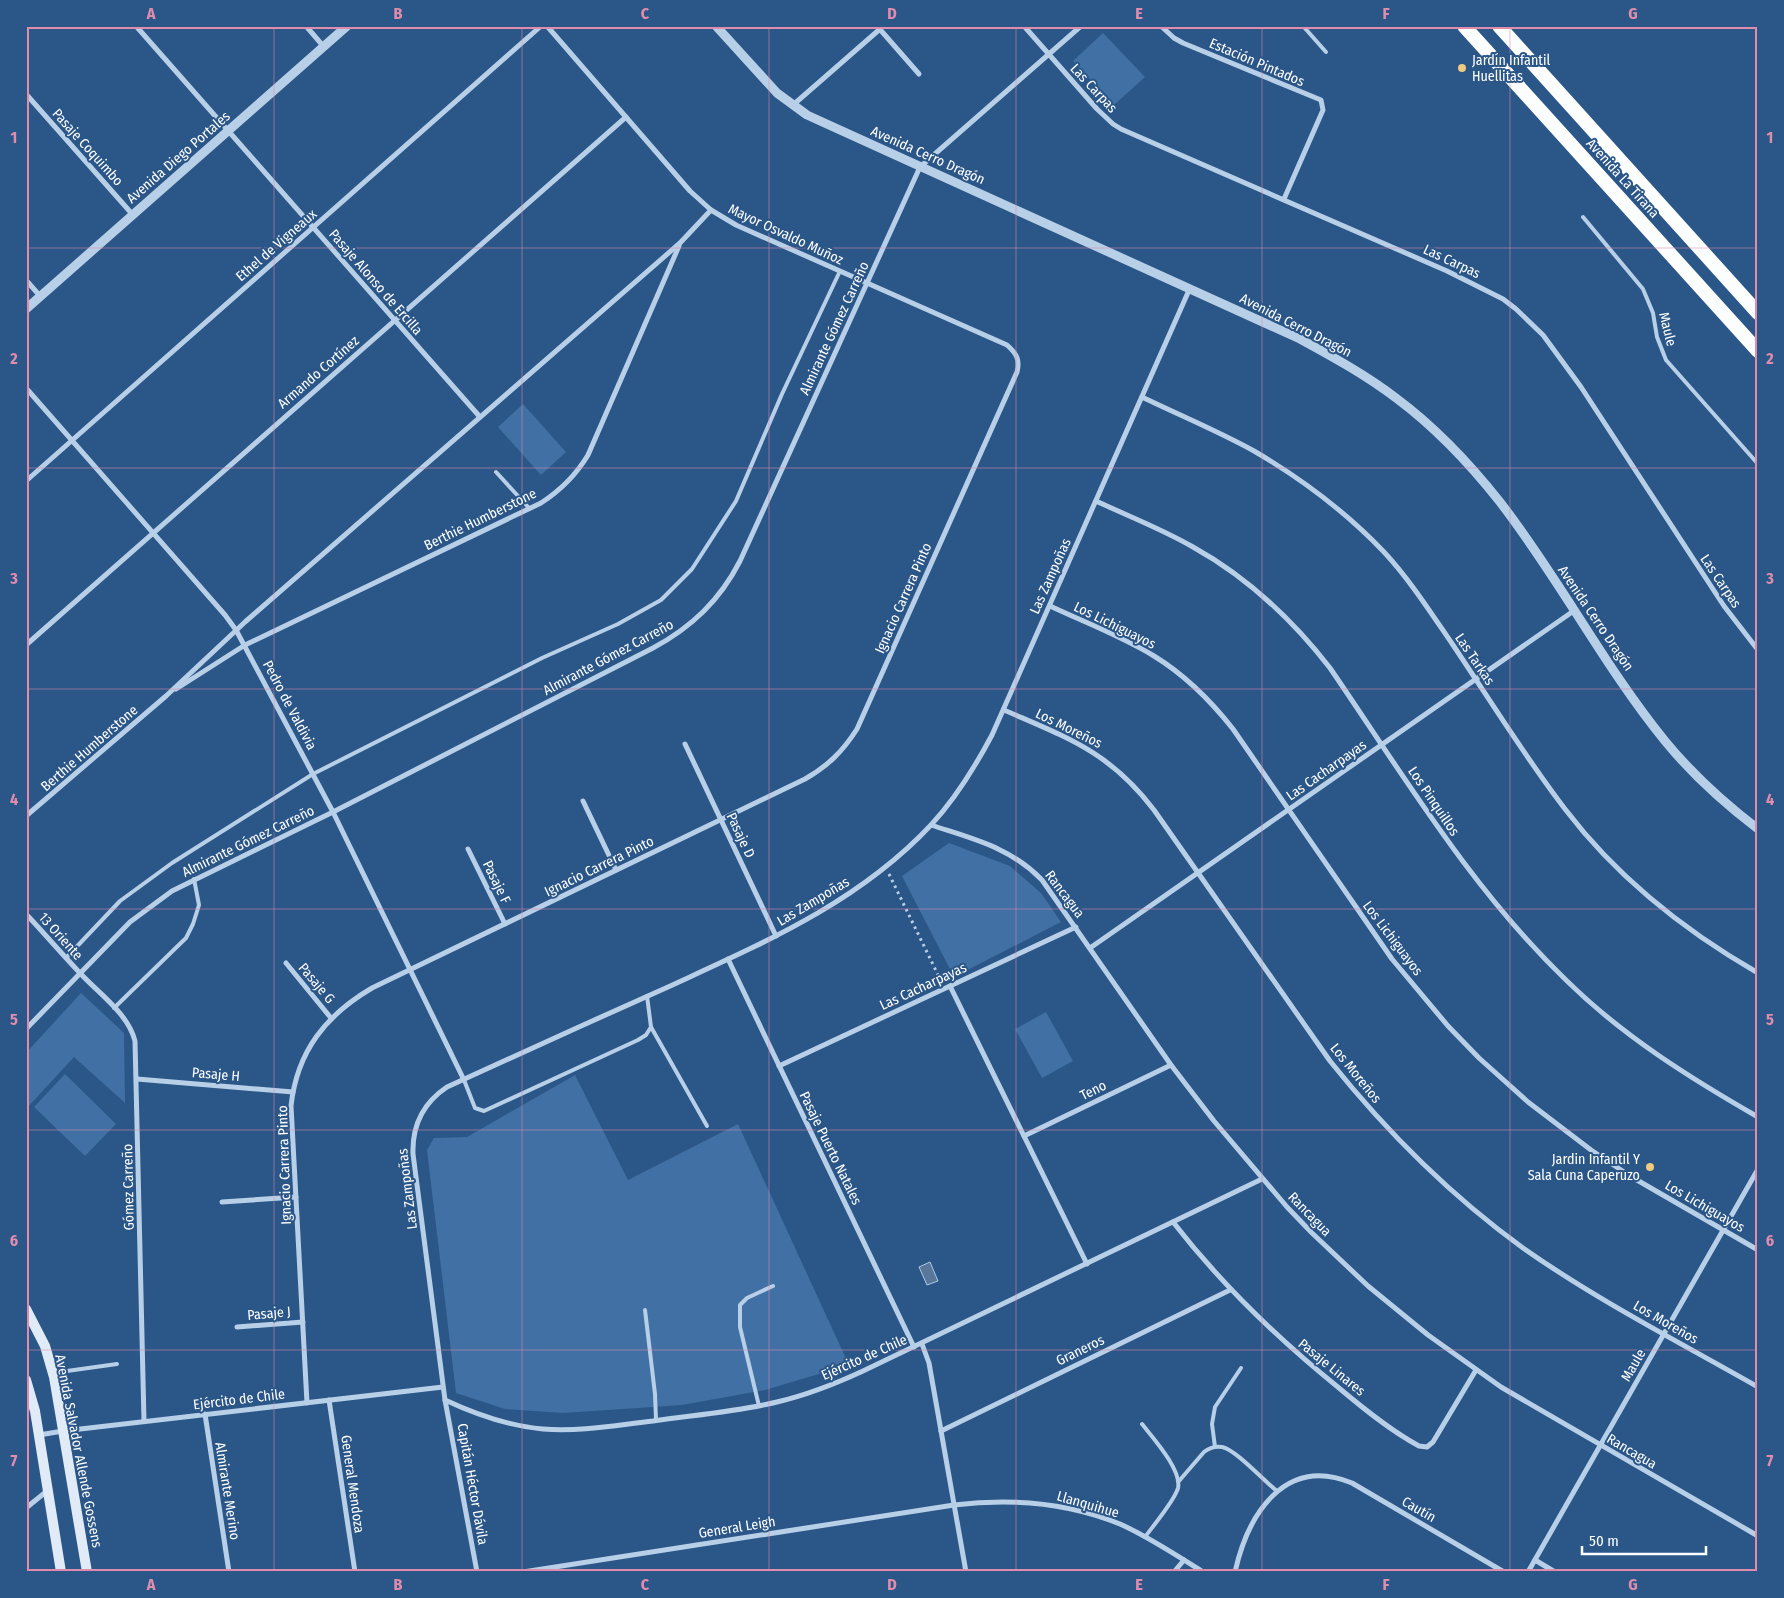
<svg xmlns="http://www.w3.org/2000/svg" width="1784" height="1598" viewBox="0 0 1784 1598" font-family="'Fira Sans Condensed',sans-serif">
	<style>
		.green { fill: #4070a4 }
		.water { fill: #597799; stroke: #adcae8 }
		.lines { fill: none; stroke-linecap: round; stroke-linejoin: round }
		.path { stroke: #b8cfe8; stroke-width: 3; stroke-dasharray: 2.5 4; stroke-linecap: butt }
		.service { stroke: #b8cfe8; stroke-width: 4 }
		.minor { stroke: #b8cfe8; stroke-width: 5 }
		.tertiary { stroke: #b8cfe8; stroke-width: 9 }
		.secondary { stroke: #e1ebf8; stroke-width: 10 }
		.trunk { stroke: #fcfefe; stroke-width: 14 }
		.grid { fill: none; stroke: #e08cad; stroke-width: 1; stroke-opacity: 0.55 }
		.poi-dot { fill: #eecb80; stroke: #2b5688; stroke-width: 2 }
		.labels { text-anchor: middle; stroke-width: 4; stroke-linejoin: round; paint-order: stroke }
		.poi-label { font-size: 14px; fill: #fff; stroke: #2b5688; text-anchor: start }
		.street-label { font-size: 14px; fill: #fff; stroke: #2b5688 }
		.neatline { fill: none; stroke: #e08cad; stroke-width: 2 }
		.grid-label { font-size: 16px; text-anchor: middle; font-weight: bold; fill: #e08cad }
	</style>
	<rect width="100%" height="100%" fill="#2b5688"/>
	<g class="green">
		<polygon points="1103,33 1145,77 1114,105 1073,61"/>
		<polygon points="523,404 566,452 541,475 498,427"/>
		<polygon points="949,843 1010,866 1041,893 1061,922 954,977 902,876"/>
		<polygon points="81,993 124,1033 125,1103 74,1057 26,1109 26,1053"/>
		<polygon points="1046,1012 1073,1061 1042,1078 1015,1029"/>
		<polygon points="65,1074 116,1124 85,1156 34,1107"/>
		<polygon points="575,1075 628,1180 738,1124 849,1365 765,1390 682,1405 563,1413 505,1409 456,1393 427,1150 434,1138 467,1137"/>
	</g>
	<polygon class="water" points="930,1262 938,1281 927,1285 919,1267"/>
	<g class="lines">
		<polyline class="path" points="889,874 941,981"/>
		<g class="service">
			<polyline points="1303,26 1326,52"/>
			<polyline points="1583,217 1643,289 1653,313 1657,337 1666,360 1758,464"/>
			<polyline points="496,472 529,508"/>
			<polyline points="66,958 120,901 172,863 313,774 542,658 618,624 661,600 692,569 736,501 782,394 840,271"/>
			<polyline points="114,1008 186,938 193,924 199,905 194,879"/>
			<polyline points="651,1027 707,1126"/>
			<polyline points="464,1080 475,1108 484,1111 638,1040 646,1035 651,1027 647,996"/>
			<polyline points="645,1310 655,1394 656,1420"/>
			<polyline points="56,1376 67,1371 117,1364"/>
			<polyline points="759,1406 740,1327 740,1305 747,1298 773,1286"/>
			<path d="M1142,1424C1153,1438 1182,1470 1178,1488C1175,1500 1153,1526 1145,1537"/>
			<polyline points="1215,1447 1212,1424 1215,1407 1241,1368"/>
			<path d="M1179,1481L1204,1452C1209,1448 1215,1446 1222,1447C1235,1449 1265,1482 1277,1491"/>
		</g>
		<g class="minor">
			<polyline points="136,26 480,417"/>
			<polyline points="306,26 324,47"/>
			<polyline points="877,26 919,74"/>
			<polyline points="1024,26 1097,109 1113,124 1121,129 1447,271 1503,299 1516,309 1543,335 1581,387 1724,606 1758,650"/>
			<polyline points="1161,26 1174,38 1183,43 1321,100 1323,110 1284,199"/>
			<polyline points="26,94 133,215"/>
			<polyline points="793,105 880,29"/>
			<polyline points="26,280 40,296"/>
			<polyline points="26,388 225,615 236,630 333,812 464,1080"/>
			<path d="M1142,397C1179,415 1218,431 1254,451C1302,479 1346,512 1384,552C1410,580 1431,613 1453,645C1490,700 1525,757 1565,809C1616,876 1685,931 1758,973"/>
			<polyline points="26,481 541,26"/>
			<path d="M1096,501C1128,516 1162,529 1193,547C1247,577 1292,619 1330,668C1404,776 1472,890 1567,981C1623,1036 1690,1078 1758,1117"/>
			<path d="M1050,606C1084,622 1121,636 1154,656C1185,675 1211,701 1233,729L1392,959L1448,1026L1479,1058L1528,1102L1591,1150L1630,1176L1758,1250"/>
			<polyline points="26,645 626,117"/>
			<path d="M176,689L245,645L541,503C561,490 576,475 588,455L679,246"/>
			<path d="M1004,710C1068,738 1110,752 1154,810L1330,1061C1386,1131 1450,1195 1523,1248C1597,1300 1679,1342 1758,1387"/>
			<polyline points="685,744 776,936"/>
			<polyline points="583,801 616,870"/>
			<polyline points="26,816 166,696 245,622 680,243 711,210"/>
			<path d="M931,825C973,839 1010,847 1042,880L1171,1065L1214,1121L1287,1207L1312,1233L1368,1286L1428,1335L1501,1387L1758,1536"/>
			<polyline points="468,849 505,924"/>
			<path d="M26,914C44,933 61,953 79,972C98,993 128,1013 135,1041L144,1421"/>
			<polyline points="1090,948 1575,610"/>
			<polyline points="728,959 914,1347"/>
			<polyline points="286,963 331,1018"/>
			<polyline points="950,986 1087,1264"/>
			<path d="M26,1029L130,922L172,891L333,812L653,648C692,627 720,600 740,561L920,167L1081,26"/>
			<polyline points="779,1066 1076,927"/>
			<polyline points="137,1079 293,1092"/>
			<polyline points="1024,1136 1171,1065"/>
			<polyline points="222,1202 296,1197"/>
			<path d="M1173,1222C1222,1285 1277,1338 1339,1388C1364,1409 1391,1431 1419,1446L1427,1447L1433,1442L1476,1370"/>
			<polyline points="237,1327 303,1322"/>
			<polyline points="922,1344 929,1363 966,1572"/>
			<polyline points="329,1400 355,1572"/>
			<path d="M445,1400C477,1415 508,1426 543,1429C580,1432 617,1425 653,1421C694,1415 736,1412 777,1402C807,1395 835,1384 863,1371L1262,1179"/>
			<path d="M307,1403L291,1106C297,1051 326,1015 372,988L805,779C828,766 843,751 857,729L1017,372C1020,360 1017,354 1007,345L736,225L711,210L690,191L547,26"/>
			<polyline points="205,1414 229,1572"/>
			<polyline points="941,1431 1230,1290"/>
			<polyline points="39,1435 63,1431 443,1387"/>
			<polyline points="26,1508 47,1491"/>
			<polyline points="1535,1560 1555,1572"/>
			<path d="M477,1572L445,1400L413,1154C412,1125 423,1103 447,1087C521,1053 594,1020 668,987C763,943 858,903 931,825C956,798 975,767 992,735L1190,288"/>
			<path d="M523,1572L954,1505C1011,1498 1066,1502 1120,1524C1149,1537 1176,1555 1203,1572"/>
			<polyline points="1174,1572 1184,1560"/>
			<path d="M1235,1572C1248,1514 1285,1455 1352,1483L1504,1572"/>
			<polyline points="1528,1572 1758,1169"/>
		</g>
		<g class="tertiary">
			<path d="M716,26L777,93L807,115L1300,339C1333,357 1366,375 1396,398C1435,427 1470,464 1500,502C1559,578 1604,666 1665,741C1692,774 1724,803 1758,829"/>
			<polyline points="26,309 347,26"/>
		</g>
		<g class="secondary">
			<polyline points="26,1309 45,1346 54,1377 87,1572"/>
			<polyline points="26,1380 35,1411 61,1572"/>
		</g>
		<g class="trunk">
			<polyline points="1464,26 1758,351"/>
			<polyline points="1499,26 1758,313"/>
		</g>
	</g>
	<path class="grid" d="M274,26V1572M522,26V1572M769,26V1572M1016,26V1572M1262,26V1572M1510,26V1572M26,248H1758M26,468H1758M26,689H1758M26,909H1758M26,1130H1758M26,1350H1758"/>
	<g class="poi-dot">
		<circle cx="1462" cy="68" r="5"/>
		<circle cx="1650" cy="1167" r="5"/>
	</g>
	<g class="labels">
		<g class="poi-label">
			<text x="1472" y="65">Jardín Infantil<tspan x="1472" dy="16">Huellitas</tspan></text>
			<text x="1640" y="1164" text-anchor="end">Jardin Infantil Y<tspan x="1640" dy="16">Sala Cuna Caperuzo</tspan></text>
		</g>
		<g class="street-label">
			<text transform="translate(1257 62) rotate(23)" y="5">Estación Pintados</text>
			<text transform="translate(1094 88) rotate(47)" y="5">Las Carpas</text>
			<text transform="translate(88 147) rotate(48)" y="5">Pasaje Coquimbo</text>
			<text transform="translate(928 155) rotate(24)" y="5">Avenida Cerro Dragón</text>
			<text transform="translate(178 157) rotate(-41)" y="5">Avenida Diego Portales</text>
			<text transform="translate(1623 178) rotate(48)" y="5">Avenida La Tirana</text>
			<text transform="translate(786 234) rotate(25)" y="5">Mayor Osvaldo Muñoz</text>
			<text transform="translate(276 245) rotate(-41)" y="5">Ethel de Vigneaux</text>
			<text transform="translate(1452 261) rotate(25)" y="5">Las Carpas</text>
			<text transform="translate(376 282) rotate(49)" y="5">Pasaje Alonso de Ercilla</text>
			<text transform="translate(1296 325) rotate(27)" y="5">Avenida Cerro Dragón</text>
			<text transform="translate(834 328) rotate(-65)" y="5">Almirante Gómez Carreño</text>
			<text transform="translate(1668 329) rotate(76)" y="5">Maule</text>
			<text transform="translate(318 372) rotate(-41)" y="5">Armando Cortínez</text>
			<text transform="translate(480 519) rotate(-26)" y="5">Berthie Humberstone</text>
			<text transform="translate(1050 576) rotate(-66)" y="5">Las Zampoñas</text>
			<text transform="translate(1721 581) rotate(56)" y="5">Las Carpas</text>
			<text transform="translate(903 598) rotate(-66)" y="5">Ignacio Carrera Pinto</text>
			<text transform="translate(1596 618) rotate(56)" y="5">Avenida Cerro Dragón</text>
			<text transform="translate(1115 625) rotate(26)" y="5">Los Lichiguayos</text>
			<text transform="translate(608 657) rotate(-28)" y="5">Almirante Gómez Carreño</text>
			<text transform="translate(1475 659) rotate(56)" y="5">Las Tarkas</text>
			<text transform="translate(290 705) rotate(62)" y="5">Pedro de Valdivia</text>
			<text transform="translate(1069 728) rotate(26)" y="5">Los Moreños</text>
			<text transform="translate(89 748) rotate(-41)" y="5">Berthie Humberstone</text>
			<text transform="translate(1326 770) rotate(-35)" y="5">Las Cacharpayas</text>
			<text transform="translate(1434 801) rotate(56)" y="5">Los Pinquillos</text>
			<text transform="translate(741 835) rotate(65)" y="5">Pasaje D</text>
			<text transform="translate(248 841) rotate(-26)" y="5">Almirante Gómez Carreño</text>
			<text transform="translate(599 866) rotate(-26)" y="5">Ignacio Carrera Pinto</text>
			<text transform="translate(497 882) rotate(64)" y="5">Pasaje F</text>
			<text transform="translate(1065 894) rotate(53)" y="5">Rancagua</text>
			<text transform="translate(813 901) rotate(-31)" y="5">Las Zampoñas</text>
			<text transform="translate(61 936) rotate(48)" y="5">13 Oriente</text>
			<text transform="translate(1393 938) rotate(53)" y="5">Los Lichiguayos</text>
			<text transform="translate(317 983) rotate(50)" y="5">Pasaje G</text>
			<text transform="translate(923 986) rotate(-25)" y="5">Las Cacharpayas</text>
			<text transform="translate(1356 1073) rotate(51)" y="5">Los Moreños</text>
			<text transform="translate(216 1074) rotate(5)" y="5">Pasaje H</text>
			<text transform="translate(1093 1090) rotate(-26)" y="5">Teno</text>
			<text transform="translate(831 1148) rotate(64)" y="5">Pasaje Puerto Natales</text>
			<text transform="translate(284 1165) rotate(-92)" y="5">Ignacio Carrera Pinto</text>
			<text transform="translate(128 1187) rotate(-91)" y="5">Gómez Carreño</text>
			<text transform="translate(407 1189) rotate(-97)" y="5">Las Zampoñas</text>
			<text transform="translate(1705 1206) rotate(30)" y="5">Los Lichiguayos</text>
			<text transform="translate(1310 1214) rotate(46)" y="5">Rancagua</text>
			<text transform="translate(269 1313) rotate(-5)" y="5">Pasaje J</text>
			<text transform="translate(1666 1322) rotate(30)" y="5">Los Moreños</text>
			<text transform="translate(1080 1350) rotate(-26)" y="5">Graneros</text>
			<text transform="translate(864 1357) rotate(-24)" y="5">Ejército de Chile</text>
			<text transform="translate(1633 1365) rotate(-60)" y="5">Maule</text>
			<text transform="translate(1332 1367) rotate(39)" y="5">Pasaje Linares</text>
			<text transform="translate(239 1399) rotate(-7)" y="5">Ejército de Chile</text>
			<text transform="translate(79 1451) rotate(79)" y="5">Avenida Salvador Allende Gossens</text>
			<text transform="translate(1632 1451) rotate(30)" y="5">Rancagua</text>
			<text transform="translate(353 1484) rotate(82)" y="5">General Mendoza</text>
			<text transform="translate(473 1484) rotate(80)" y="5">Capitán Héctor Dávila</text>
			<text transform="translate(228 1491) rotate(81)" y="5">Almirante Merino</text>
			<text transform="translate(1088 1504) rotate(16)" y="5">Llanquihue</text>
			<text transform="translate(1419 1509) rotate(30)" y="5">Cautín</text>
			<text transform="translate(737 1527) rotate(-9)" y="5">General Leigh</text>
		</g>
	</g>
	<rect width="1784" height="1598" fill="none" stroke="#2b5688" stroke-width="55"/>
	<path d="M1582 1546v8h124v-8" fill="none" stroke="#ffffff" stroke-width="2.5"/>
	<text x="1589" y="1546" font-size="15" fill="#ffffff" stroke="#2b5688" stroke-width="4" paint-order="stroke">50 m</text>
	<rect x="28" y="28" width="1728" height="1542" class="neatline"/>
	<g class="grid-label">
		<text x="151" y="19">A</text>
		<text x="398" y="19">B</text>
		<text x="645" y="19">C</text>
		<text x="892" y="19">D</text>
		<text x="1139" y="19">E</text>
		<text x="1386" y="19">F</text>
		<text x="1633" y="19">G</text>
		<text x="14" y="143">1</text>
		<text x="1770" y="143">1</text>
		<text x="14" y="364">2</text>
		<text x="1770" y="364">2</text>
		<text x="14" y="584">3</text>
		<text x="1770" y="584">3</text>
		<text x="14" y="805">4</text>
		<text x="1770" y="805">4</text>
		<text x="14" y="1025">5</text>
		<text x="1770" y="1025">5</text>
		<text x="14" y="1246">6</text>
		<text x="1770" y="1246">6</text>
		<text x="14" y="1466">7</text>
		<text x="1770" y="1466">7</text>
		<text x="151" y="1590">A</text>
		<text x="398" y="1590">B</text>
		<text x="645" y="1590">C</text>
		<text x="892" y="1590">D</text>
		<text x="1139" y="1590">E</text>
		<text x="1386" y="1590">F</text>
		<text x="1633" y="1590">G</text>
	</g>
</svg>
